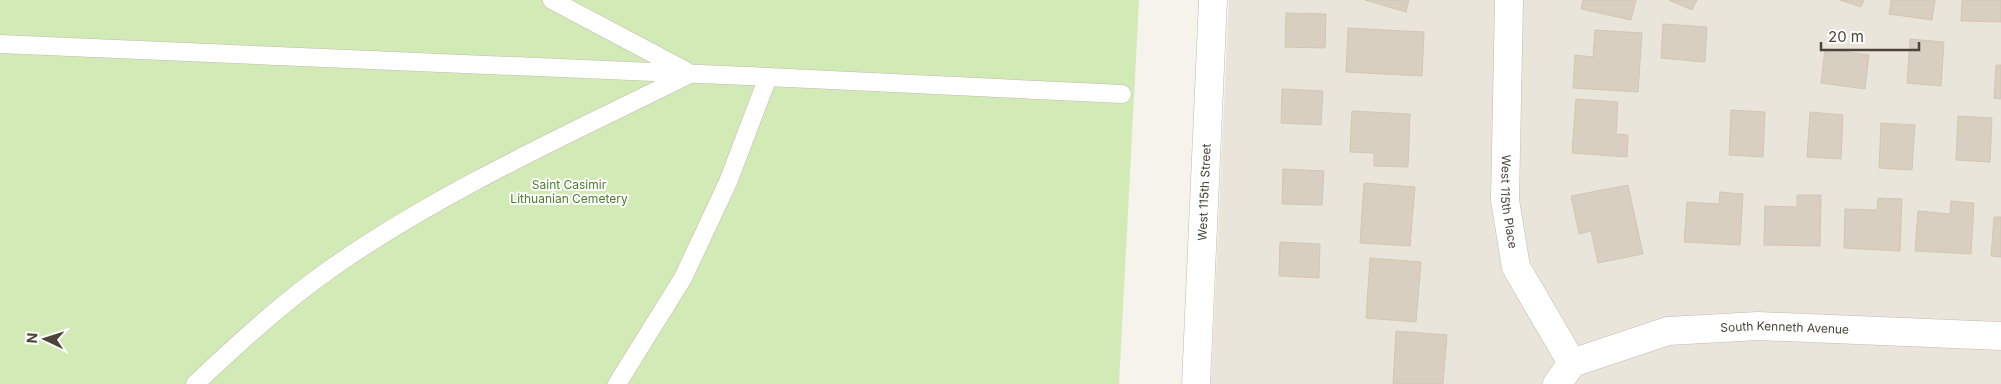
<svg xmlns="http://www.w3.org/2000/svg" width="2001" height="384" viewBox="0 0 2001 384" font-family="Inter,sans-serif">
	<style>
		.residential { fill: #eae5da }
		.green { fill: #d2eab5 }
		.building { fill: #d8cfc1; stroke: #d3c7b4 }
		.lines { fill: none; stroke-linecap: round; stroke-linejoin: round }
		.service-casing { stroke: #c2bbae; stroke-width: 19 }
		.minor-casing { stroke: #c2bbae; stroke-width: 29 }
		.tertiary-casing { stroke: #c2bbae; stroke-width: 29 }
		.service { stroke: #fff; stroke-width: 18 }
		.minor { stroke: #fff; stroke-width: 28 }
		.tertiary { stroke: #fff; stroke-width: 28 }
		.labels { text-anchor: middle; stroke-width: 4; stroke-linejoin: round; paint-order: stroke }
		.park-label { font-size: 12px; fill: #4a7f2a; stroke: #fff }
		.street-label { font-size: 12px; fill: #4b4439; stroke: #fff }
	</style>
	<rect width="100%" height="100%" fill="#f6f3ec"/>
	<polygon class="residential" points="1229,0 2001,0 2001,384 1211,384"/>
	<polygon class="green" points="0,0 1139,0 1119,384 0,384"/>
	<g class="building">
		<polygon points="1365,0 1409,0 1406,12"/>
		<polygon points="1583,0 1636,0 1631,20 1581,9"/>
		<polygon points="1669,0 1697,0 1692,10"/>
		<polygon points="1840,0 1864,0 1861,7"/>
		<polygon points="1891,0 1935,0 1932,20 1889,14"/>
		<polygon points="1962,0 2001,0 2001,22 1961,21"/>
		<polygon points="1286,13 1326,14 1325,48 1285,47"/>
		<polygon points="1663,24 1707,27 1705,62 1661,58"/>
		<polygon points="1348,28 1424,32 1422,76 1346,72"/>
		<polygon points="1595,30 1642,33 1638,92 1573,88 1575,55 1593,57"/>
		<polygon points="1910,39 1944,42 1941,86 1907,83"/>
		<polygon points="1825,49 1869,55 1865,89 1821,83"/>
		<polygon points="1996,65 2001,65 2001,99 1994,98"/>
		<polygon points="1282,89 1323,91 1321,125 1281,123"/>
		<polygon points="1576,99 1618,102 1616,134 1628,135 1627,157 1572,153"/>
		<polygon points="1731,110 1765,112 1763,157 1729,155"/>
		<polygon points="1352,111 1410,114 1408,167 1374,166 1374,153 1350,152"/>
		<polygon points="1810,112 1843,115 1841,159 1807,157"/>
		<polygon points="1958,116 1992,118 1990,162 1956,160"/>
		<polygon points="1881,123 1915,125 1912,170 1879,168"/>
		<polygon points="1283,169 1324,171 1322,205 1282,204"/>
		<polygon points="1364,183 1415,187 1410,246 1360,243"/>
		<polygon points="1628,185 1643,254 1598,263 1591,231 1579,234 1571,196"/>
		<polygon points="1720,192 1743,194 1740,245 1684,242 1687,202 1719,204"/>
		<polygon points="1797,195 1821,195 1820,246 1764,245 1765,206 1797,207"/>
		<polygon points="1878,198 1902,199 1900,251 1844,248 1845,209 1877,210"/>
		<polygon points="1951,201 1974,203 1971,254 1915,251 1918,211 1950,214"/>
		<polygon points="1994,217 2001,217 2001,257 1991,256"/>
		<polygon points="1280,242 1320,244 1319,278 1279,276"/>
		<polygon points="1370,258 1421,262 1416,322 1366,318"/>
		<polygon points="1396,331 1447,335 1443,384 1393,384"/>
	</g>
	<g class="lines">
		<defs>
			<g id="service">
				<polyline points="552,0 686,71"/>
				<polyline points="0,44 768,77 1122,94"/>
				<path d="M195,384C240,342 285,300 336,265C446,189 569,134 688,75"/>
				<polyline points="617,384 683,278 728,182 768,77"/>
			</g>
			<g id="minor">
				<path id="s1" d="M1509,0L1505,200L1516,267L1572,363L1557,384"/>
				<path id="s2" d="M1572,363L1668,331L1758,326L2001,336"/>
			</g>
			<g id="tertiary">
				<path id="s3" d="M1196,384L1213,0"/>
			</g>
		</defs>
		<use href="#service" class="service-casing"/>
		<use href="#minor" class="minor-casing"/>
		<use href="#tertiary" class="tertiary-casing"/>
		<use href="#service" class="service"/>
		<use href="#minor" class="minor"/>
		<use href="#tertiary" class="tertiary"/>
	</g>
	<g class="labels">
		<g class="park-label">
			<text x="569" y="189">Saint Casimir<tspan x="569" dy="14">Lithuanian Cemetery</tspan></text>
		</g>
		<g class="street-label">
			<text dy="4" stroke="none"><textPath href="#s3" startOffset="192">West 115th Street</textPath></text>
			<text dy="4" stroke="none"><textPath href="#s1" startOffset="202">West 115th Place</textPath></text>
			<text dy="4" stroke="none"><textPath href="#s2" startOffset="218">South Kenneth Avenue</textPath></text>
		</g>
	</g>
	<g transform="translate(45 339) rotate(274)" stroke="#ffffff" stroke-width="4" paint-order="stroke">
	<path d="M0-4L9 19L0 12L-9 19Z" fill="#4b4439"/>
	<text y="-8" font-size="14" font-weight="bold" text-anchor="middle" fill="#4b4439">N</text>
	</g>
	<path d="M1821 42v8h98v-8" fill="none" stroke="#4b4439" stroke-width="2.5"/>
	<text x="1828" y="42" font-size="15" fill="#4b4439" stroke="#ffffff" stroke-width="4" paint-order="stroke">20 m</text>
</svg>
